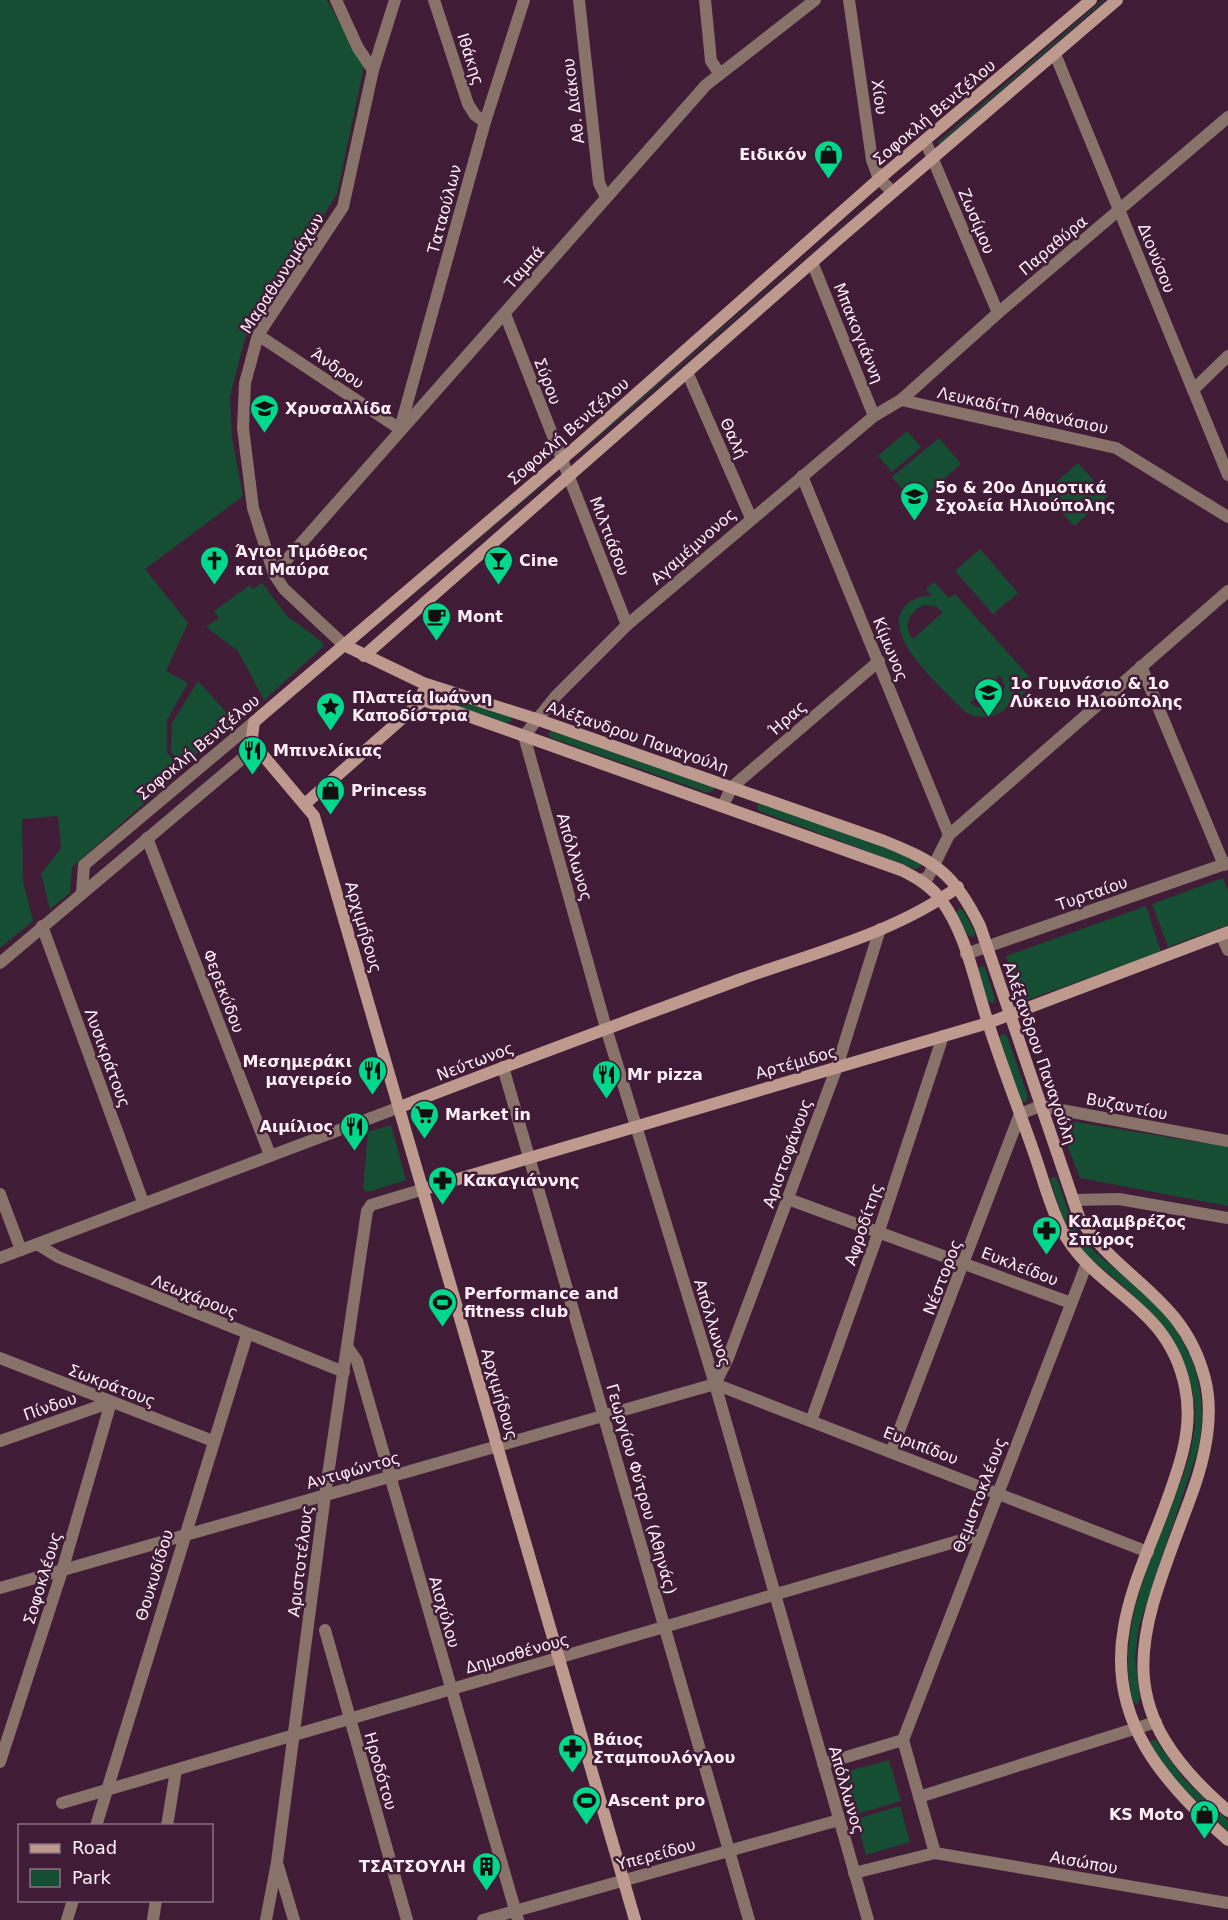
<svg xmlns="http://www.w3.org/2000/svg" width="1228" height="1920" viewBox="0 0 1228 1920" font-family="'DejaVu Sans',sans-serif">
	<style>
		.green { fill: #154e33; fill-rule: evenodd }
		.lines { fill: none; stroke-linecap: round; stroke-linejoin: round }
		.street { stroke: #88726a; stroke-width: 12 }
		.secondary { stroke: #bd998e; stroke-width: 12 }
		.labels { text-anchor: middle; stroke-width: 5; stroke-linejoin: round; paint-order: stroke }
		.street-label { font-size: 16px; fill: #fdeef7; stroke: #411c37 }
		.poi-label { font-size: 16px; font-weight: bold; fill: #fdeef7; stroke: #411c37; text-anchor: start }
	</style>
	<rect width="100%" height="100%" fill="#411c37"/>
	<g class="green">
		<polygon points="0,0 327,0 364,66 337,194 245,338 230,396 232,438 243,496 145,569 188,623 166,671 188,683 167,720 167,752 181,771 72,867 70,893 50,909 41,874 61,848 58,816 22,819 23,882 33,921 0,948"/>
		<polygon points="1103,0 1105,0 939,144 938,142"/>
		<polygon points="878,195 578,454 577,453"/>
		<polygon points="907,431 921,447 892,472 878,456"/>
		<polygon points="939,438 961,464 915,504 892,477"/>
		<polygon points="1078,463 1108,496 1074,526 1044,493"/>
		<polygon points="541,484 542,485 361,639"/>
		<polygon points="980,549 1018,593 993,614 955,571"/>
		<path d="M934,582L949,598L955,594L1035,683L1021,696L1015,689C1012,714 985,725 964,711C945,690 877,634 906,605C913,599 922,595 932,596L926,589ZM924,605L935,606L943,612L913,639C901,625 910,611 924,605ZM1000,675L1005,686L1000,702C990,710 980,710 970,703Z"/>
		<polygon points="262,583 287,616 321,641 324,646 264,700 238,651 206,627 219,618 214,611 250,585 253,589"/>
		<polygon points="198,681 235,722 183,765 171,752 172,723"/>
		<polygon points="453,698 510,716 512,721 506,723 454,705"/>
		<polygon points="553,730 713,786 714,790 708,793 551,738 548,734"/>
		<polygon points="762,803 900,853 920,863 921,866 915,869 759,811 756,806"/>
		<polygon points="1223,878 1228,891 1228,925 1168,947 1152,904"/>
		<polygon points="1146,906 1161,952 1019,1003 1006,956"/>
		<polygon points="959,908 963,910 975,932 974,937 968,936 956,913"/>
		<polygon points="982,966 985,967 995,999 993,1004 987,1001 978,969"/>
		<polygon points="1003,1033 1007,1036 1028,1097 1026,1102 1021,1102 999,1038"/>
		<polygon points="1057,1119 1228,1147 1228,1206 1080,1178"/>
		<polygon points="391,1125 406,1180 368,1192 363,1189 368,1132"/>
		<path d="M1052,1177L1057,1178C1064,1197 1069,1220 1082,1237C1096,1257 1119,1270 1137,1286C1187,1332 1212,1381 1198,1450L1139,1626L1135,1658L1140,1699L1137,1704L1133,1702C1114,1630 1153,1558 1177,1492C1187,1465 1197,1436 1195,1408C1190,1352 1157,1315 1116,1280C1104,1269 1088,1259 1079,1246C1064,1227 1058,1203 1050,1180Z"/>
		<polygon points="1155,1739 1184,1779 1228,1820 1228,1831 1175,1781 1149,1743"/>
		<polygon points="889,1760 901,1801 853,1815 841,1773"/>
		<polygon points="900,1806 910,1842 866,1855 856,1819"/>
	</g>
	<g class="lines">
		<g class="street">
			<polyline points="336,0 358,48 373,70"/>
			<polyline points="434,0 468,104 475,115 485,122"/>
			<polyline points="579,0 599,183 606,197"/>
			<polyline points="705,0 711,61 720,74"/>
			<polyline points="849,0 872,160 879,179 893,192"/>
			<polyline points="1055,54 1228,475"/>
			<polyline points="926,143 998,313"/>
			<polyline points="812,262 874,416"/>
			<polyline points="505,314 627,625"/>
			<polyline points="258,335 400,429"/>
			<polyline points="687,372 751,518"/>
			<polyline points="1193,390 1228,356"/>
			<polyline points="901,400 1116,448 1228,517"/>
			<polyline points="401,425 485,122 524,0"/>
			<polyline points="802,476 949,835"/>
			<polyline points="274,574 706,85 815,0"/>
			<polyline points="344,645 284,589 274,574 253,508 243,428 245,383 258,335 343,207 373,70 395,0"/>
			<polyline points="1141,666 1224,865"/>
			<polyline points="723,805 732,787 879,661"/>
			<polyline points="147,838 270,1155"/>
			<polyline points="920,880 928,877 949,835 1228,591"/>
			<polyline points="82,893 84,865 254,722"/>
			<polyline points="42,926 143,1202"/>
			<polyline points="1221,935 1228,950"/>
			<polyline points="966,954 1228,863"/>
			<polyline points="0,963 256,747"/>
			<polyline points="503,1067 749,1920"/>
			<polyline points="0,1194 21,1250"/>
			<polyline points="788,1199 1071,1303"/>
			<polyline points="1073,1200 1119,1199 1228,1218"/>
			<polyline points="37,1244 58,1257 344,1372"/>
			<polyline points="0,1258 400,1107"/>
			<polyline points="348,1348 357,1361 518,1920"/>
			<polyline points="0,1358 213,1441"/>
			<polyline points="715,1384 728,1358 837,1067 880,929"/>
			<polyline points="715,1384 1148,1552"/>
			<polyline points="811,1421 879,1231 943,1036"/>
			<polyline points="0,1441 111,1402"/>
			<polyline points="891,1452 1020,1114 1040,1106 1228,1141"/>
			<polyline points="0,1588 715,1384"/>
			<polyline points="325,1630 407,1920"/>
			<polyline points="903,1740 1087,1263"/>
			<polyline points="903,1740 935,1853"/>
			<polyline points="0,1762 62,1571 111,1402"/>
			<polyline points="823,1764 903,1740"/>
			<polyline points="919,1797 1156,1722"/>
			<polyline points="62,1803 982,1534"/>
			<polyline points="96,1826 247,1335"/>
			<polyline points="167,1826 176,1770"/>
			<polyline points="278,1866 294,1920"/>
			<polyline points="854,1873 935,1853 1228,1903"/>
			<polyline points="67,1920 73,1900"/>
			<polyline points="153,1920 156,1900"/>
			<polyline points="266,1920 277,1862 325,1495 367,1211 371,1205 424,1189"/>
			<polyline points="483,1920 839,1820"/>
			<polyline points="868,1920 715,1384 606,1028 524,736 556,696 627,625 874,416 901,400 998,313 1228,117"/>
		</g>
		<g class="secondary">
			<path d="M344,645L423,683L536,719L884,841C936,862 954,873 980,926L1079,1217C1119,1281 1184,1296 1205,1379C1215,1418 1204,1462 1190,1499C1141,1632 1102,1703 1228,1811"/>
			<polyline points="364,656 842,236 1117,0"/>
			<path d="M423,700L901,870C917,878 931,886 941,900C965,932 973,975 985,1013C999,1059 1017,1104 1033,1150C1042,1175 1049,1204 1061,1228C1093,1292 1168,1302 1185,1387C1194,1428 1179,1468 1165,1506C1151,1545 1131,1585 1124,1627C1107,1719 1163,1783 1228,1840"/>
			<polyline points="306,803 423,700 423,692"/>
			<path d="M400,1107C513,1063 627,1021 741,979C813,953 895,933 958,887"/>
			<polyline points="424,1189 988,1023 1228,932"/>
			<polyline points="635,1920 314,816 256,747 252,737 254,722 575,448 879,179 1091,0"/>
		</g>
	</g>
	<defs>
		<symbol id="shop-pin" viewBox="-11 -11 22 30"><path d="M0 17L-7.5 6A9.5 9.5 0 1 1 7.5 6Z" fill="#00d98c" stroke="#411c37"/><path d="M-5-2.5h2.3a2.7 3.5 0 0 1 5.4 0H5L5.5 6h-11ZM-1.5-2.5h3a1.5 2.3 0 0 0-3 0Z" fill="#111"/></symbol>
		<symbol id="school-pin" viewBox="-11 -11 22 30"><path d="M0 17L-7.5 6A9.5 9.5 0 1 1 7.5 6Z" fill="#00d98c" stroke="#411c37"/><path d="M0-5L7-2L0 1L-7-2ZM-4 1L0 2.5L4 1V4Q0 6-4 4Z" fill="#111"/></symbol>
		<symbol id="church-pin" viewBox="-11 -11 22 30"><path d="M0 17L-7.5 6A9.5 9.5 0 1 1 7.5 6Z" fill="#00d98c" stroke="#411c37"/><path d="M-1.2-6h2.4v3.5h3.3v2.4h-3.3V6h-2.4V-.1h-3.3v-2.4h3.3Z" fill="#111"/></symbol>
		<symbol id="bar-pin" viewBox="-11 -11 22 30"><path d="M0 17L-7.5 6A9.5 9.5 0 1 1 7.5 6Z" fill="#00d98c" stroke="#411c37"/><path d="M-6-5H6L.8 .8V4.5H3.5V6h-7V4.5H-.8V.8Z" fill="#111"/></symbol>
		<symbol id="cafe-pin" viewBox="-11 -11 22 30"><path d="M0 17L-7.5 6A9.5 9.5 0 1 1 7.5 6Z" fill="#00d98c" stroke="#411c37"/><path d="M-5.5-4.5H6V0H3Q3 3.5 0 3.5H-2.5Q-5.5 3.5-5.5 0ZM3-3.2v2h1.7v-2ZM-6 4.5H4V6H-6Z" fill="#111"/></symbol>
		<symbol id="sight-pin" viewBox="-11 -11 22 30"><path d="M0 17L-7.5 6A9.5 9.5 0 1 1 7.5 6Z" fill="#00d98c" stroke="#411c37"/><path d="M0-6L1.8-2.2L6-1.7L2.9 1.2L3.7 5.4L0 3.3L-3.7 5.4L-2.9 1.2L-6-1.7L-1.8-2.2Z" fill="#111"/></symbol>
		<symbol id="restaurant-pin" viewBox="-11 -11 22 30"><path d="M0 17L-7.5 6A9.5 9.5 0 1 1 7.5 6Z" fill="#00d98c" stroke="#411c37"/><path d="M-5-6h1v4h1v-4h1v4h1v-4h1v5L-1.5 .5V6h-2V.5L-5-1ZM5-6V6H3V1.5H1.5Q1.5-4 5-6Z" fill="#111"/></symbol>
		<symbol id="supermarket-pin" viewBox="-11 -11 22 30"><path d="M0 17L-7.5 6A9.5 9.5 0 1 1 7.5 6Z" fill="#00d98c" stroke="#411c37"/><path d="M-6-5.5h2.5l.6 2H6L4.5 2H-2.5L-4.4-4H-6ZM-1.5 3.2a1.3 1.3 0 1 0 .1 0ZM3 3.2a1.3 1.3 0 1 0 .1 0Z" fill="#111"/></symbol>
		<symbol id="pharmacy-pin" viewBox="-11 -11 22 30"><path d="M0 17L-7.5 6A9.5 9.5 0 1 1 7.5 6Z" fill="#00d98c" stroke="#411c37"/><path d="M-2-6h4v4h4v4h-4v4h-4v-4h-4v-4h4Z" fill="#111"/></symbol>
		<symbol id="stadium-pin" viewBox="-11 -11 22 30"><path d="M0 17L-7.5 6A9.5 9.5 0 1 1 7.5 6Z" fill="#00d98c" stroke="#411c37"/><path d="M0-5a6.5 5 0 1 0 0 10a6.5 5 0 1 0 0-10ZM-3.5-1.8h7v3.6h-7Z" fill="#111"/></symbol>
		<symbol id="building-pin" viewBox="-11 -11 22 30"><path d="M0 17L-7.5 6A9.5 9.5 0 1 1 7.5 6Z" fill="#00d98c" stroke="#411c37"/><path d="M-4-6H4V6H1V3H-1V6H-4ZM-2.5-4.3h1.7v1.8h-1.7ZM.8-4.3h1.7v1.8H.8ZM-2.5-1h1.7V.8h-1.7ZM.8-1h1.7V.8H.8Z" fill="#111"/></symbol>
	</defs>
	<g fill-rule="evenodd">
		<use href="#shop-pin" x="812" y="138" width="33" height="45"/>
		<use href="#school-pin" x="248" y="392" width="33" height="45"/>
		<use href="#school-pin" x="898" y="480" width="33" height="45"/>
		<use href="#church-pin" x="198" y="544" width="33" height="45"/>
		<use href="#bar-pin" x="482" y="544" width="33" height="45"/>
		<use href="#cafe-pin" x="420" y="600" width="33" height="45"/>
		<use href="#school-pin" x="972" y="676" width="33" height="45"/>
		<use href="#sight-pin" x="314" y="690" width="33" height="45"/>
		<use href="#restaurant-pin" x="236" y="734" width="33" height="45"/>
		<use href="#shop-pin" x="314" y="774" width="33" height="45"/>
		<use href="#restaurant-pin" x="356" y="1054" width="33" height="45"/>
		<use href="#restaurant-pin" x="590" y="1058" width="33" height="45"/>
		<use href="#supermarket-pin" x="408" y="1098" width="33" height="45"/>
		<use href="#restaurant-pin" x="338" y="1110" width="33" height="45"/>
		<use href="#pharmacy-pin" x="426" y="1164" width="33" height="45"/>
		<use href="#pharmacy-pin" x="1030" y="1214" width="33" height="45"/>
		<use href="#stadium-pin" x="426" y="1286" width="33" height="45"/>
		<use href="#pharmacy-pin" x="556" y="1732" width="33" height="45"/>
		<use href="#stadium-pin" x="570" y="1784" width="33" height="45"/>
		<use href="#shop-pin" x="1188" y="1798" width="33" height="45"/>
		<use href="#building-pin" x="470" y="1850" width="33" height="45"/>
	</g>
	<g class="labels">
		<g class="street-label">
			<text transform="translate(471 59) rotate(72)" y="6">Ιθάκης</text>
			<text transform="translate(880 97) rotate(82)" y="6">Χίου</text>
			<text transform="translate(573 101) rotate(-97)" y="6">Αθ. Διάκου</text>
			<text transform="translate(934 112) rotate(-40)" y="6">Σοφοκλή Βενιζέλου</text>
			<text transform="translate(444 209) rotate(-75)" y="6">Ταταούλων</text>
			<text transform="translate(977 221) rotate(67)" y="6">Ζωσίμου</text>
			<text transform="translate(1053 245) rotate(-40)" y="6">Παραθύρα</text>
			<text transform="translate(1157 258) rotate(68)" y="6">Διονύσου</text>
			<text transform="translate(524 267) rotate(-49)" y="6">Ταμπά</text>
			<text transform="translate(282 273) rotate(-57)" y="6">Μαραθωνομάχων</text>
			<text transform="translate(859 333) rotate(68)" y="6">Μπακογιάννη</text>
			<text transform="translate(338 368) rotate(34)" y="6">Άνδρου</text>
			<text transform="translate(548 381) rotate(69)" y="6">Σύρου</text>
			<text transform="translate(1023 410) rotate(12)" y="6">Λευκαδίτη Αθανάσιου</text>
			<text transform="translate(568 431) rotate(-41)" y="6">Σοφοκλή Βενιζέλου</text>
			<text transform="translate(734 438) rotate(66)" y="6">Θαλή</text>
			<text transform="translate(610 536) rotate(69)" y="6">Μιλτιάδου</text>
			<text transform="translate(693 546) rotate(-41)" y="6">Αγαμέμνονος</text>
			<text transform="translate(891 649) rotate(68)" y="6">Κίμωνος</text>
			<text transform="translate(787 718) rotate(-41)" y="6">Ήρας</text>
			<text transform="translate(638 737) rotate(19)" y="6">Αλέξανδρου Παναγούλη</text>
			<text transform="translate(198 747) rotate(-40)" y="6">Σοφοκλή Βενιζέλου</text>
			<text transform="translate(575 857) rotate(74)" y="6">Απόλλωνος</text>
			<text transform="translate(1092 893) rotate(-19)" y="6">Τυρταίου</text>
			<text transform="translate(364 927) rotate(74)" y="6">Αρχιμήδους</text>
			<text transform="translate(224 991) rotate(69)" y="6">Φερεκύδου</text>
			<text transform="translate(1040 1053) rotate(71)" y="6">Αλέξανδρου Παναγούλη</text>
			<text transform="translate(108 1058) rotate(70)" y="6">Λυσικράτους</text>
			<text transform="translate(475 1061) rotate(-21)" y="6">Νεύτωνος</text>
			<text transform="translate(796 1062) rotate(-16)" y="6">Αρτέμιδος</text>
			<text transform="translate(1127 1106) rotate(11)" y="6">Βυζαντίου</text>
			<text transform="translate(787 1153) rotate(-70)" y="6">Αριστοφάνους</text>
			<text transform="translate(863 1224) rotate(-71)" y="6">Αφροδίτης</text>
			<text transform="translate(1020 1266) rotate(21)" y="6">Ευκλείδου</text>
			<text transform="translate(942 1277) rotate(-69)" y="6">Νέστορος</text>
			<text transform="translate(195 1296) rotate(22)" y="6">Λεωχάρους</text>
			<text transform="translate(713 1323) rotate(73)" y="6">Απόλλωνος</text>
			<text transform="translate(112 1385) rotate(21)" y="6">Σωκράτους</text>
			<text transform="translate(500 1394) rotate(74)" y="6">Αρχιμήδους</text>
			<text transform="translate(50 1406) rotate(-19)" y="6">Πίνδου</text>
			<text transform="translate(921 1445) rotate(21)" y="6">Ευριπίδου</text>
			<text transform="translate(353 1470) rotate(-16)" y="6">Αντιφώντος</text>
			<text transform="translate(642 1489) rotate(74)" y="6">Γεωργίου Φύτρου (Αθηνάς)</text>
			<text transform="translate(979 1495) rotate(-69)" y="6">Θεμιστοκλέους</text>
			<text transform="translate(300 1561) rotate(-83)" y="6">Αριστοτέλους</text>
			<text transform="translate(154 1575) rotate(-73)" y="6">Θουκυδίδου</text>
			<text transform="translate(42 1578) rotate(-73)" y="6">Σοφοκλέους</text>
			<text transform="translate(445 1612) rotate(74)" y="6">Αισχύλου</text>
			<text transform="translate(517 1653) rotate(-16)" y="6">Δημοσθένους</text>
			<text transform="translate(381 1771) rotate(74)" y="6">Ηροδότου</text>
			<text transform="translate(847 1790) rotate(74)" y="6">Απόλλωνος</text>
			<text transform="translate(656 1854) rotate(-15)" y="6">Υπερείδου</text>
			<text transform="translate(1084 1862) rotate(10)" y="6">Αισώπου</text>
		</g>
		<g class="poi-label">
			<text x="807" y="160" text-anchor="end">Ειδικόν</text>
			<text x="285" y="414">Χρυσαλλίδα</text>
			<text x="935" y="493">5ο &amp; 20ο Δημοτικά<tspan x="935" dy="18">Σχολεία Ηλιούπολης</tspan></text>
			<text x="235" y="557">Άγιοι Τιμόθεος<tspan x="235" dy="18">και Μαύρα</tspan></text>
			<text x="519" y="566">Cine</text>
			<text x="457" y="622">Mont</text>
			<text x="1010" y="689">1ο Γυμνάσιο &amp; 1ο<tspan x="1010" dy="18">Λύκειο Ηλιούπολης</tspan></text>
			<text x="352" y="703">Πλατεία Ιωάννη<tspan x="352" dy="18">Καποδίστρια</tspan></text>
			<text x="273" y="756">Μπινελίκιας</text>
			<text x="351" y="796">Princess</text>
			<text x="352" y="1067" text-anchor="end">Μεσημεράκι<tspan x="352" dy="18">μαγειρείο</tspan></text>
			<text x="627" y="1080">Mr pizza</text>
			<text x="445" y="1120">Market in</text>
			<text x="333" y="1132" text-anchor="end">Αιμίλιος</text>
			<text x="463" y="1186">Κακαγιάννης</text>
			<text x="1068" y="1227">Καλαμβρέζος<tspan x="1068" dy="18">Σπύρος</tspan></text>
			<text x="464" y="1299">Performance and<tspan x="464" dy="18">fitness club</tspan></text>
			<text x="593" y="1745">Βάιος<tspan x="593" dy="18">Σταμπουλόγλου</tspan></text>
			<text x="608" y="1806">Ascent pro</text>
			<text x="1184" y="1820" text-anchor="end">KS Moto</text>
			<text x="466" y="1872" text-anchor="end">ΤΣΑΤΣΟΥΛΗ</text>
		</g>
	</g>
	<rect x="18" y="1824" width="195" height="78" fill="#411c37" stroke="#8c7084" stroke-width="1.5"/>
	<rect x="30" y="1844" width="30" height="9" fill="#bd998e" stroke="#8c7084" stroke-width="1.5"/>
	<text x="72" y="1854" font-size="18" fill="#fdeef7">Road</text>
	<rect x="30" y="1869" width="30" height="18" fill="#154e33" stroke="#8c7084" stroke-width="1.5"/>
	<text x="72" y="1884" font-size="18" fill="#fdeef7">Park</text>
</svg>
